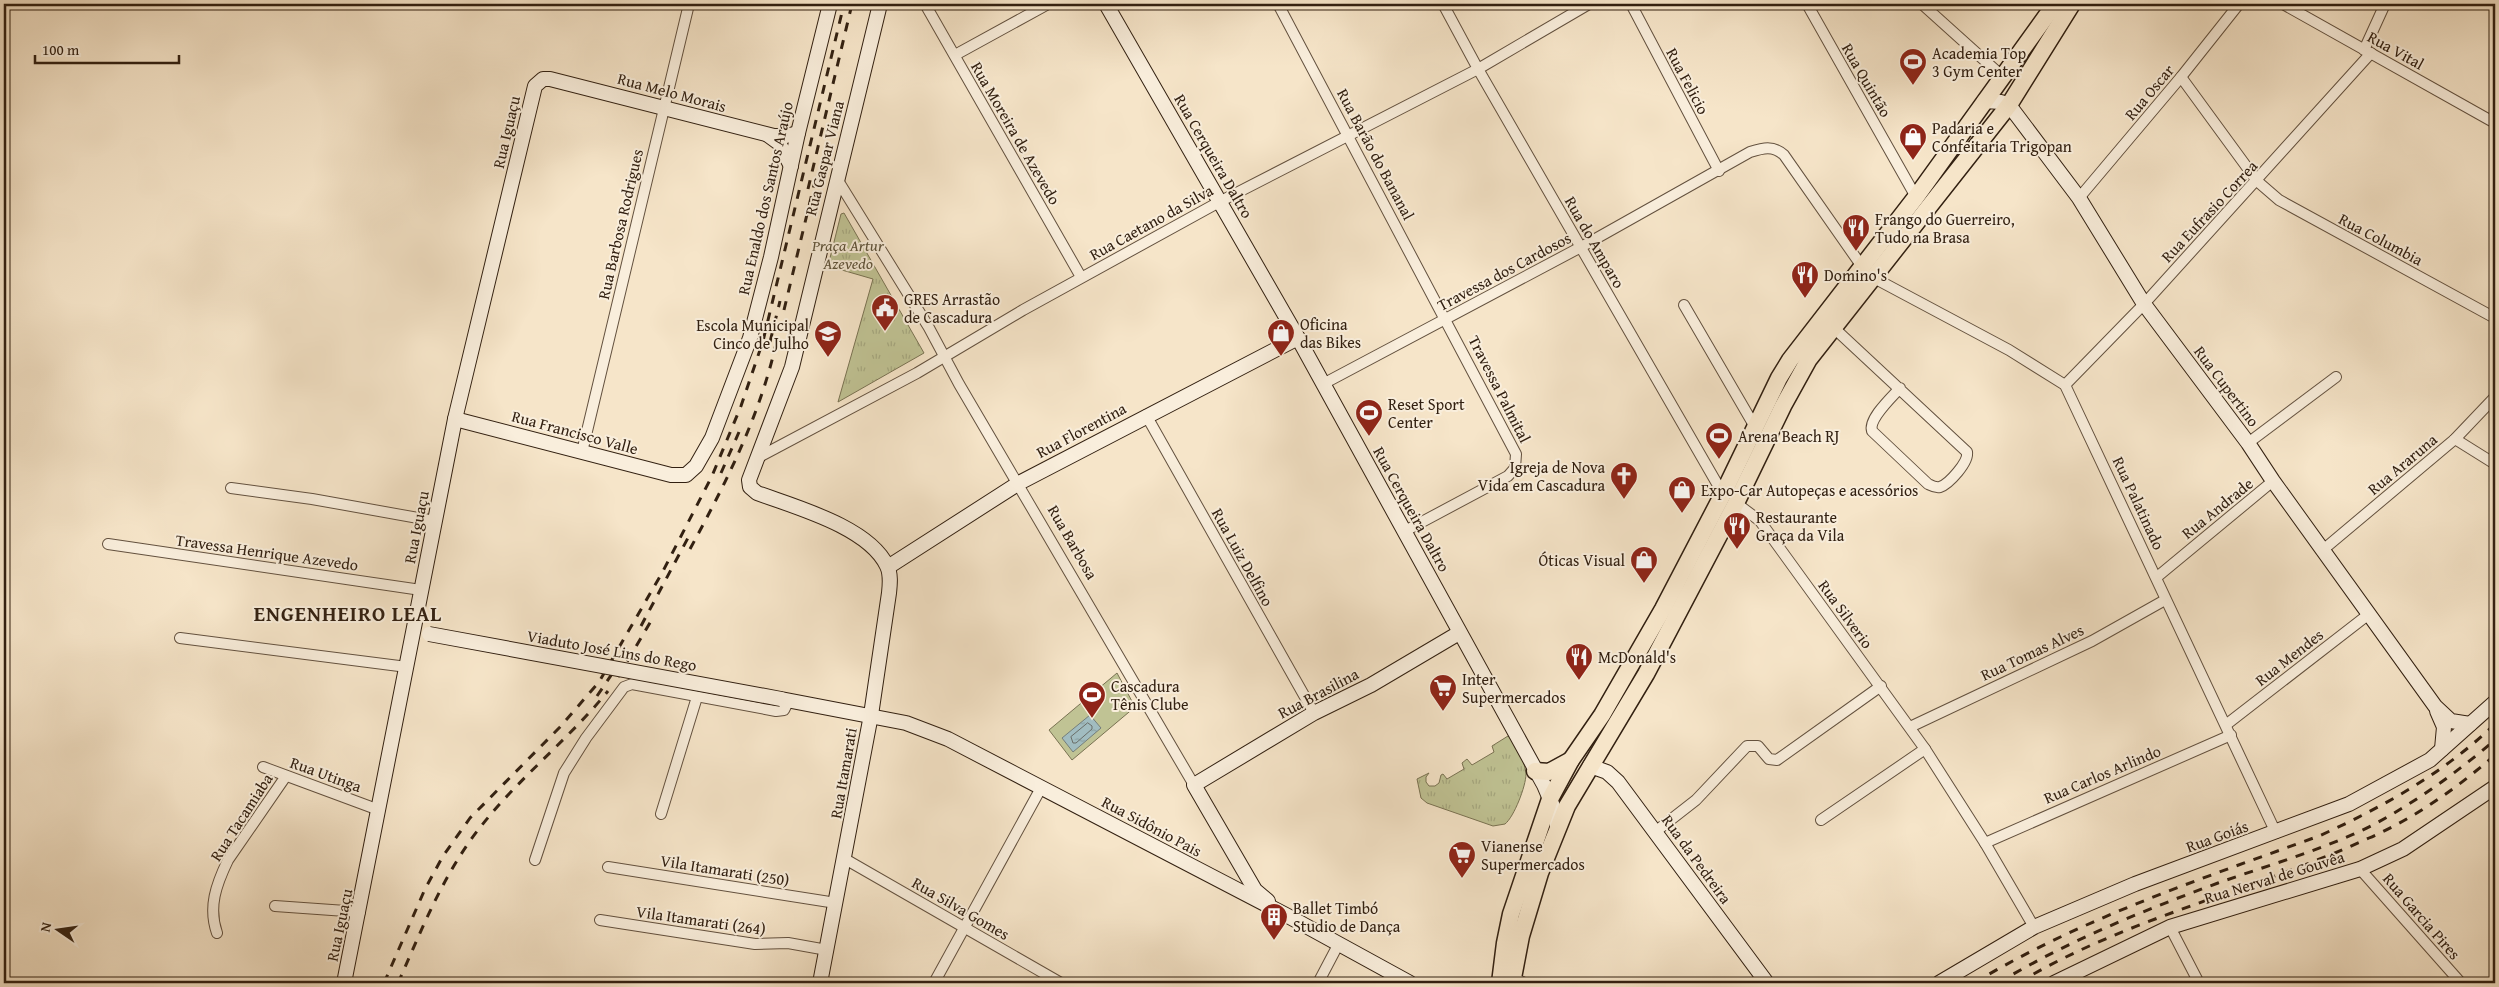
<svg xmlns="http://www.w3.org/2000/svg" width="2499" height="987" viewBox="0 0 2499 987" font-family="'Gentium Book Plus',serif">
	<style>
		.grass { fill: url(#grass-tufts); stroke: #797252 }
		.pitch { fill: #c0c394; stroke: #797252 }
		.water { fill: url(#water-ripples); stroke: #757e7a }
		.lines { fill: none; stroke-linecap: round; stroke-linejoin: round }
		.shore { stroke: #6a6e68; stroke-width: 1 }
		.street-casing { stroke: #63513f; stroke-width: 12 }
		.secondary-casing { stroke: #322011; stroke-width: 16 }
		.primary-casing { stroke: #322011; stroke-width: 19 }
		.street { stroke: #f9eedc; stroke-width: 10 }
		.secondary { stroke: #f9eedc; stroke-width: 14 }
		.primary { stroke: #f6e5c9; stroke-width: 16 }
		.rail { stroke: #322011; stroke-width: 3; stroke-dasharray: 9 9; stroke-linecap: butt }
		.secondary-bridge-casing { stroke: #322011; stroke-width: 16; stroke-linecap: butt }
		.secondary-bridge { stroke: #f9eedc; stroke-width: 14 }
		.labels { text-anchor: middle; stroke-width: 4; stroke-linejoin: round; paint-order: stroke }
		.street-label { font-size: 16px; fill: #322011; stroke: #f9eedc }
		.poi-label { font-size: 16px; fill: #322011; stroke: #f9eedc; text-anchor: start }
		.park-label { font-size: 16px; font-style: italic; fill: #5d5138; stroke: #f9eedc }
		.district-label { font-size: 21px; font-weight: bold; letter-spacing: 1px; fill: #322011; stroke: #f9eedc }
	</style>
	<defs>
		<pattern id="grass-tufts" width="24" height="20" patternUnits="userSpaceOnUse" patternTransform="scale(1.25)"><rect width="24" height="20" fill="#c0c394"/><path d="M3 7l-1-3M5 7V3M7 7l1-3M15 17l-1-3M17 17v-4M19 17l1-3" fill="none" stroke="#a5a77f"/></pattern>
		<pattern id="water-ripples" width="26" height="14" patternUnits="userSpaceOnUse" patternTransform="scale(1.25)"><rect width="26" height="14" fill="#a1bcc0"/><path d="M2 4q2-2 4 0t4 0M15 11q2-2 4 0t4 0" fill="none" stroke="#8ba1a4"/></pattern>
	</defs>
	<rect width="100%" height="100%" fill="#f6e5c9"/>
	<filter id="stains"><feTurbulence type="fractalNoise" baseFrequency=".004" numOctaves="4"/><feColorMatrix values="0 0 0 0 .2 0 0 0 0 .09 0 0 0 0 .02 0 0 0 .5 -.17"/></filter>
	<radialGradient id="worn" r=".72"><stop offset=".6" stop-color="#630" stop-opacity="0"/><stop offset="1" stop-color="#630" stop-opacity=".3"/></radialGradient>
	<g class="grass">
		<polygon points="844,213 924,353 838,402 873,279 828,266 841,214"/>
		<path d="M1508,736C1515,742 1526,764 1526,774C1526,786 1514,817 1505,824L1493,826L1427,803L1421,798L1417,779L1429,773L1426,777V782L1429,786H1435L1439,783L1441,775L1443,774L1447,779L1464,769L1462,763L1467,759L1472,765L1494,752L1492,746Z"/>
	</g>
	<polygon class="pitch" points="1117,673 1135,707 1072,760 1049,730"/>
	<polygon class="water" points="1090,715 1101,728 1073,752 1062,738"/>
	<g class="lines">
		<polygon class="shore" points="1088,723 1092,726 1092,729 1076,743 1073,743 1071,737"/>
		<defs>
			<g id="street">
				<polyline points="925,4 1081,277"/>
				<polyline points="1278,4 1516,454 1515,468 1508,476 1405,531"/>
				<polyline points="1443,4 1478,69 1723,494"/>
				<polyline points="1631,4 1719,171"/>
				<polyline points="1807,4 1916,197"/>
				<polyline points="1922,4 2003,77"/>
				<polyline points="2283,4 2495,123"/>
				<polyline points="2364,50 2385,4"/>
				<polyline points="955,55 1048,4"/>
				<polyline points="2181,77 2257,181 2279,200 2495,318"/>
				<polyline points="837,179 928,326 959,384 1194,785"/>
				<polyline points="2079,198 2181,77 2239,4"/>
				<polyline points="1874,278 2009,350 2065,385 2276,833"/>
				<polyline points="1684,305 1755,427"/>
				<path d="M1834,328L1967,452C1969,462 1949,484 1940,487C1935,488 1932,486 1928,484L1872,431C1868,419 1892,397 1900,388"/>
				<path d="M1323,384L1581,247L1750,152C1763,148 1773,145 1784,155L1863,268"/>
				<polyline points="2065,385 2144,304 2371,53"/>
				<polyline points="1146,415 1314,713"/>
				<polyline points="2455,439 2495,464"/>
				<polyline points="2248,443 2336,377"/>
				<polyline points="582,452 689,4"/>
				<polyline points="757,458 917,373 1023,310 1221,201 1478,69 1589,4"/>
				<polyline points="231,488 312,499 435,521"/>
				<polyline points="1736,503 1760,521 1925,749 1985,843 2034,927"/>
				<polyline points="108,544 421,590"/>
				<polyline points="2324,549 2455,439 2495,397"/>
				<polyline points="2157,577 2273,481"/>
				<polyline points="180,638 407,667"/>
				<polyline points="2227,724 2369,614"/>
				<polyline points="1910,727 2092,641 2165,600"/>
				<polyline points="263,767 379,810"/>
				<polyline points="661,814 697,697"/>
				<polyline points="1821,820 1925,749"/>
				<polyline points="1655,832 1696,800 1747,746 1758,746 1769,759 1777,760 1881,686"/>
				<polyline points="1985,843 2231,735"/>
				<polyline points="845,859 1061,983"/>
				<polyline points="535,860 564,773 586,738 624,687 632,684 776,711 784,710 789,700"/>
				<polyline points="608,867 836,903"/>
				<polyline points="2360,869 2461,983"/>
				<polyline points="275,906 360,912"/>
				<polyline points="600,920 755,944 788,943 827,950"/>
				<polyline points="2170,927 2199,983"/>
				<path d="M217,933C208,907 216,885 228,860L286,776"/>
				<polyline points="1520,981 1525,983"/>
				<polyline points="588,983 589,983"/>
				<polyline points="934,983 1041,788"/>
				<polyline points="1318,983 1338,945"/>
			</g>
			<g id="secondary">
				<polyline points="1106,4 1298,338 1544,785 1555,811 1557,827"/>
				<polyline points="1984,101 2001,102 2009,105 2079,198 2144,304 2248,443 2273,481 2435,706 2451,721 2470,724"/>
				<polyline points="768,135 779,143 791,166"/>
				<polyline points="455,419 671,475 686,475 696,466 712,438 750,338 771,257 798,133 830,4"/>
				<polyline points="888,567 1019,483 1298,338"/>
				<polyline points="781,699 906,723 948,739 1286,915 1410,983"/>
				<polyline points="2437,711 2444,727 2442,749"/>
				<polyline points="1590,766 1607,772 1618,782 1767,983"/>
				<polyline points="1268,901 1255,890 1194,785 1314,713 1371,685 1459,633"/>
				<polyline points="344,983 455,419 535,86 543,79 550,79 774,136 786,136 798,133"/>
				<path d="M820,983L871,715L889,593C890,584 891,574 887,566C869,527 795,507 757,493L750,487L749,480L792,367L880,4"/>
				<polyline points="1939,983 2034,927 2135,884 2349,804 2430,760 2495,702"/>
				<polyline points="2054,983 2170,927 2360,869 2403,849 2495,787"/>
			</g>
			<g id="primary">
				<polyline points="1535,771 1549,772 1571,760"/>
				<polyline points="1500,983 1505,943 1511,914 1550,799 1571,760 1602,715 1663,609 1723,494 1779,378 1790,360 1916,197 2055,4"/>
				<polyline points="1512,983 1521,936 1540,873 1567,806 1646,674 1736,503 1783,406 1809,359 2009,105 2072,4"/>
			</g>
		</defs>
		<use href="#street" class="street-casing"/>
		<use href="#secondary" class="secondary-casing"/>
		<use href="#primary" class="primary-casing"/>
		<use href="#street" class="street"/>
		<use href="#secondary" class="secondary"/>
		<use href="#primary" class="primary"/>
		<g class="rail">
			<polyline points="808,189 852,4"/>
			<polyline points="784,310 815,181"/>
			<polyline points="770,342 780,301"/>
			<polyline points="721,473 739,432"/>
			<path d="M690,549C727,481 763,410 778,334"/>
			<polyline points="641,626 689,536"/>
			<polyline points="618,677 651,621"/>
			<polyline points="597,696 618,665"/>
			<polyline points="384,983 425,889 443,856 470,818 560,727 599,682 662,573 712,476 741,406 763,341 844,4"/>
			<path d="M398,983C422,929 444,872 482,825C520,777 569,739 608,691"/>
			<path d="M1974,983C2082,918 2201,879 2319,836C2383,807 2444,773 2495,724"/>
			<path d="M1998,983C2068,941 2142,911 2218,883C2269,865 2322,850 2371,826C2416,802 2456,773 2495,740"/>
			<path d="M2018,983C2128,917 2254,891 2369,838C2415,818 2457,788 2495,755"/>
		</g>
		<defs>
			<polyline id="secondary-bridge" points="429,634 781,699"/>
		</defs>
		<use href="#secondary-bridge" class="secondary-bridge-casing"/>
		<use href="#secondary-bridge" class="secondary-bridge"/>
	</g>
	<defs>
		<symbol id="stadium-pin" viewBox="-11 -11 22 30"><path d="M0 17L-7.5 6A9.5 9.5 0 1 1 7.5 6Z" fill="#8f2418" stroke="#f9eedc"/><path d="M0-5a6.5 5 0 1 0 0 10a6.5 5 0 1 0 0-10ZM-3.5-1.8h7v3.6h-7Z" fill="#fff"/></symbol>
		<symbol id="shop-pin" viewBox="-11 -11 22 30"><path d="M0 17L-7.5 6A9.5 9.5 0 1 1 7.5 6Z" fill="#8f2418" stroke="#f9eedc"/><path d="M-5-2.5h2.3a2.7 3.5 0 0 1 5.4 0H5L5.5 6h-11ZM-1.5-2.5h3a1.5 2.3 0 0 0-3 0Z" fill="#fff"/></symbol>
		<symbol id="restaurant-pin" viewBox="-11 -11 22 30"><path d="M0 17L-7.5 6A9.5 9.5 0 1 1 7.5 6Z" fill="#8f2418" stroke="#f9eedc"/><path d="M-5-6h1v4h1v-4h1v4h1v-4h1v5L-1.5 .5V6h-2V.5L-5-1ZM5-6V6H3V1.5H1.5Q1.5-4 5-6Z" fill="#fff"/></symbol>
		<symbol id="civic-pin" viewBox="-11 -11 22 30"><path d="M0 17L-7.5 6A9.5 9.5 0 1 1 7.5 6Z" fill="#8f2418" stroke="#f9eedc"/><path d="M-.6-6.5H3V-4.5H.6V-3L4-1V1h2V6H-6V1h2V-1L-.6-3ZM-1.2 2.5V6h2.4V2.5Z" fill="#fff"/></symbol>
		<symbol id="school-pin" viewBox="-11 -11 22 30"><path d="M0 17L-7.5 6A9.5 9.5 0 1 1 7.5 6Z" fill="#8f2418" stroke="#f9eedc"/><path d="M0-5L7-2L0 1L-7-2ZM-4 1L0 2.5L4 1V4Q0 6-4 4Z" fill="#fff"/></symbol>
		<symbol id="church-pin" viewBox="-11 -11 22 30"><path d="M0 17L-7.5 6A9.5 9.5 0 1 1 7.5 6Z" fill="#8f2418" stroke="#f9eedc"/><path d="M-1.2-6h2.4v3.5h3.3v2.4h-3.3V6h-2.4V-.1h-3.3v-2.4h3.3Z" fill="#fff"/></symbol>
		<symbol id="supermarket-pin" viewBox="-11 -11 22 30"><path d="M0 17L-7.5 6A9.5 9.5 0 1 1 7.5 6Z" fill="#8f2418" stroke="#f9eedc"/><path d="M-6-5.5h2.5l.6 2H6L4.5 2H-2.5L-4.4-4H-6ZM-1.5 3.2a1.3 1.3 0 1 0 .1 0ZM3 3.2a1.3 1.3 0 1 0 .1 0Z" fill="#fff"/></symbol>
		<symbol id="building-pin" viewBox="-11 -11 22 30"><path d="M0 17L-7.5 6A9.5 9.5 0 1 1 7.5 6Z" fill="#8f2418" stroke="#f9eedc"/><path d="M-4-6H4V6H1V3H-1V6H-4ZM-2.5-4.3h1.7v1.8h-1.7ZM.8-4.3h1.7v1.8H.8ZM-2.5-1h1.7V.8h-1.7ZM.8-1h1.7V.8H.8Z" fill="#fff"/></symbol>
	</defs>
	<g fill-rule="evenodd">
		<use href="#stadium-pin" x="1897" y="46" width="32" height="43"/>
		<use href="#shop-pin" x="1897" y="121" width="32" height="43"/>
		<use href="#restaurant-pin" x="1840" y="212" width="32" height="43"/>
		<use href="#restaurant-pin" x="1789" y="259" width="32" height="43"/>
		<use href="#civic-pin" x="869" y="292" width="32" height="43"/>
		<use href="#shop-pin" x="1265" y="317" width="32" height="43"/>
		<use href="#school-pin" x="812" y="318" width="32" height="43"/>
		<use href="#stadium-pin" x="1353" y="397" width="32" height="43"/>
		<use href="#stadium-pin" x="1703" y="420" width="32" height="43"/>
		<use href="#church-pin" x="1608" y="460" width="32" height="43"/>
		<use href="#shop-pin" x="1666" y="474" width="32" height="43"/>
		<use href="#restaurant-pin" x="1721" y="510" width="32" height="43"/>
		<use href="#shop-pin" x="1628" y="544" width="32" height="43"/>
		<use href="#restaurant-pin" x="1563" y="641" width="32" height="43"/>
		<use href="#supermarket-pin" x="1427" y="672" width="32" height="43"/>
		<use href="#stadium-pin" x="1076" y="679" width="32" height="43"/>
		<use href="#supermarket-pin" x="1446" y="839" width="32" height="43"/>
		<use href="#building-pin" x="1258" y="901" width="32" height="43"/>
	</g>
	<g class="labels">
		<g class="street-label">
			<text transform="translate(2396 50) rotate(29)" y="6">Rua Vital</text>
			<text transform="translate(1867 80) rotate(60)" y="6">Rua Quintão</text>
			<text transform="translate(1688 81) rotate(62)" y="6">Rua Felicio</text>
			<text transform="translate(672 92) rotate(15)" y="6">Rua Melo Morais</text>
			<text transform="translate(2149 92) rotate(-50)" y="6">Rua Oscar</text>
			<text transform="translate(506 132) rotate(-77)" y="6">Rua Iguaçu</text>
			<text transform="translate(1016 133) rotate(60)" y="6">Rua Moreira de Azevedo</text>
			<text transform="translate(1376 154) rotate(62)" y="6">Rua Barão do Bananal</text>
			<text transform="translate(1214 156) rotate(60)" y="6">Rua Cerqueira Daltro</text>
			<text transform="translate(824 158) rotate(-76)" y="6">Rua Gaspar Viana</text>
			<text transform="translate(765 198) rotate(-77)" y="6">Rua Enaldo dos Santos Araújo</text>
			<text transform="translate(2209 211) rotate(-47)" y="6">Rua Eufrasio Correa</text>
			<text transform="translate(1151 222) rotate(-29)" y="6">Rua Caetano da Silva</text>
			<text transform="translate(620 224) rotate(-77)" y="6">Rua Barbosa Rodrigues</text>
			<text transform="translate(2381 239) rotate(28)" y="6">Rua Columbia</text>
			<text transform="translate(1595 242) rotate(60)" y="6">Rua do Amparo</text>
			<text transform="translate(1504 271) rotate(-28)" y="6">Travessa dos Cardosos</text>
			<text transform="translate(2227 386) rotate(53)" y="6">Rua Cupertino</text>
			<text transform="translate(1500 389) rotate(63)" y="6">Travessa Palmital</text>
			<text transform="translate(1081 430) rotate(-28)" y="6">Rua Florentina</text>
			<text transform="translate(575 432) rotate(15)" y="6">Rua Francisco Valle</text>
			<text transform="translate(2402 464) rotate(-40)" y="6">Rua Araruna</text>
			<text transform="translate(2139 503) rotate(65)" y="6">Rua Palatinado</text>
			<text transform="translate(2217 508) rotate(-39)" y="6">Rua Andrade</text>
			<text transform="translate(1412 509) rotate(61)" y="6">Rua Cerqueira Daltro</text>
			<text transform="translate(416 527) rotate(-79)" y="6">Rua Iguaçu</text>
			<text transform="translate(1073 542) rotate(60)" y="6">Rua Barbosa</text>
			<text transform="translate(267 552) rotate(8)" y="6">Travessa Henrique Azevedo</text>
			<text transform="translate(1243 557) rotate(61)" y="6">Rua Luiz Delfino</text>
			<text transform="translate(1846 614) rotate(54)" y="6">Rua Silverio</text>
			<text transform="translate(612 650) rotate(10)" y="6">Viaduto José Lins do Rego</text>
			<text transform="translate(2032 652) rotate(-25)" y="6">Rua Tomas Alves</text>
			<text transform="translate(2289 657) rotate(-38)" y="6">Rua Mendes</text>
			<text transform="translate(1318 693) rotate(-28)" y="6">Rua Brasilina</text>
			<text transform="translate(843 773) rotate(-80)" y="6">Rua Itamarati</text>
			<text transform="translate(326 774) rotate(20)" y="6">Rua Utinga</text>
			<text transform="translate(2102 774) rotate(-23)" y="6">Rua Carlos Arlindo</text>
			<text transform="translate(241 817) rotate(-57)" y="6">Rua Tacamiaba</text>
			<text transform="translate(1152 826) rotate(28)" y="6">Rua Sidônio Pais</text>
			<text transform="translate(2217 836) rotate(-20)" y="6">Rua Goiás</text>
			<text transform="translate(1697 859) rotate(54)" y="6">Rua da Pedreira</text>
			<text transform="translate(725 870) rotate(9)" y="6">Vila Itamarati (250)</text>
			<text transform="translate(2274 877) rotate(-17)" y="6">Rua Nerval de Gouvêa</text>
			<text transform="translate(961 908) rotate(30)" y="6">Rua Silva Gomes</text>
			<text transform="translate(2422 916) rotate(49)" y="6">Rua Garcia Pires</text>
			<text transform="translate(701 920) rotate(8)" y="6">Vila Itamarati (264)</text>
			<text transform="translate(339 925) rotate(-78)" y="6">Rua Iguaçu</text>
		</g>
		<g class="poi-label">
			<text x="1932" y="59">Academia Top<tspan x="1932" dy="18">3 Gym Center</tspan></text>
			<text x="1932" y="134">Padaria e<tspan x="1932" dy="18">Confeitaria Trigopan</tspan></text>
			<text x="1875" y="225">Frango do Guerreiro,<tspan x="1875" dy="18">Tudo na Brasa</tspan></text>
			<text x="1824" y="281">Domino's</text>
			<text x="904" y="305">GRES Arrastão<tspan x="904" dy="18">de Cascadura</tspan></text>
			<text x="1300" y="330">Oficina<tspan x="1300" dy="18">das Bikes</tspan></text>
			<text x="809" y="331" text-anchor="end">Escola Municipal<tspan x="809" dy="18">Cinco de Julho</tspan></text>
			<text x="1388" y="410">Reset Sport<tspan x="1388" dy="18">Center</tspan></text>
			<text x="1738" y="442">Arena Beach RJ</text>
			<text x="1605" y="473" text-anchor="end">Igreja de Nova<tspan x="1605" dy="18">Vida em Cascadura</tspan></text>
			<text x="1701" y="496">Expo-Car Autopeças e acessórios</text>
			<text x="1756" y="523">Restaurante<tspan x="1756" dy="18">Graça da Vila</tspan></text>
			<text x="1625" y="566" text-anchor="end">Óticas Visual</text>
			<text x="1598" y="663">McDonald's</text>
			<text x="1462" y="685">Inter<tspan x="1462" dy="18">Supermercados</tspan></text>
			<text x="1111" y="692">Cascadura<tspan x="1111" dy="18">Tênis Clube</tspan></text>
			<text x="1481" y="852">Vianense<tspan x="1481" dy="18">Supermercados</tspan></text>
			<text x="1293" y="914">Ballet Timbó<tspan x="1293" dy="18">Studio de Dança</tspan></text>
		</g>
		<g class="park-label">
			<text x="848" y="251">Praça Artur<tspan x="848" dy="18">Azevedo</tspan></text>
		</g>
		<g class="district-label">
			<text x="348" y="621">ENGENHEIRO LEAL</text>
		</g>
	</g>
	<rect width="2499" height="987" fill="none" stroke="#f6e5c9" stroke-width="20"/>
	<rect x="5" y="5" width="2489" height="977" fill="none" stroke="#322011" stroke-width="2.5"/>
	<rect x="10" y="10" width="2479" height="967" fill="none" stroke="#322011"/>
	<g transform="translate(58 930) rotate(283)" stroke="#f9eedc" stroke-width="4" paint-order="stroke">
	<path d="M0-4L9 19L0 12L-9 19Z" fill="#322011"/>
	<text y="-8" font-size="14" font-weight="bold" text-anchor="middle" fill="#322011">N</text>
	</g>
	<path d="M35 55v8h144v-8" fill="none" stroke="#322011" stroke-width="2.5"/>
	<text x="42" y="55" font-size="15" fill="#322011" stroke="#f9eedc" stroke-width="4" paint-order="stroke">100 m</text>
	<rect width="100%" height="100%" filter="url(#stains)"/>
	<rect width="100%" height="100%" fill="url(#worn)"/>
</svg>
